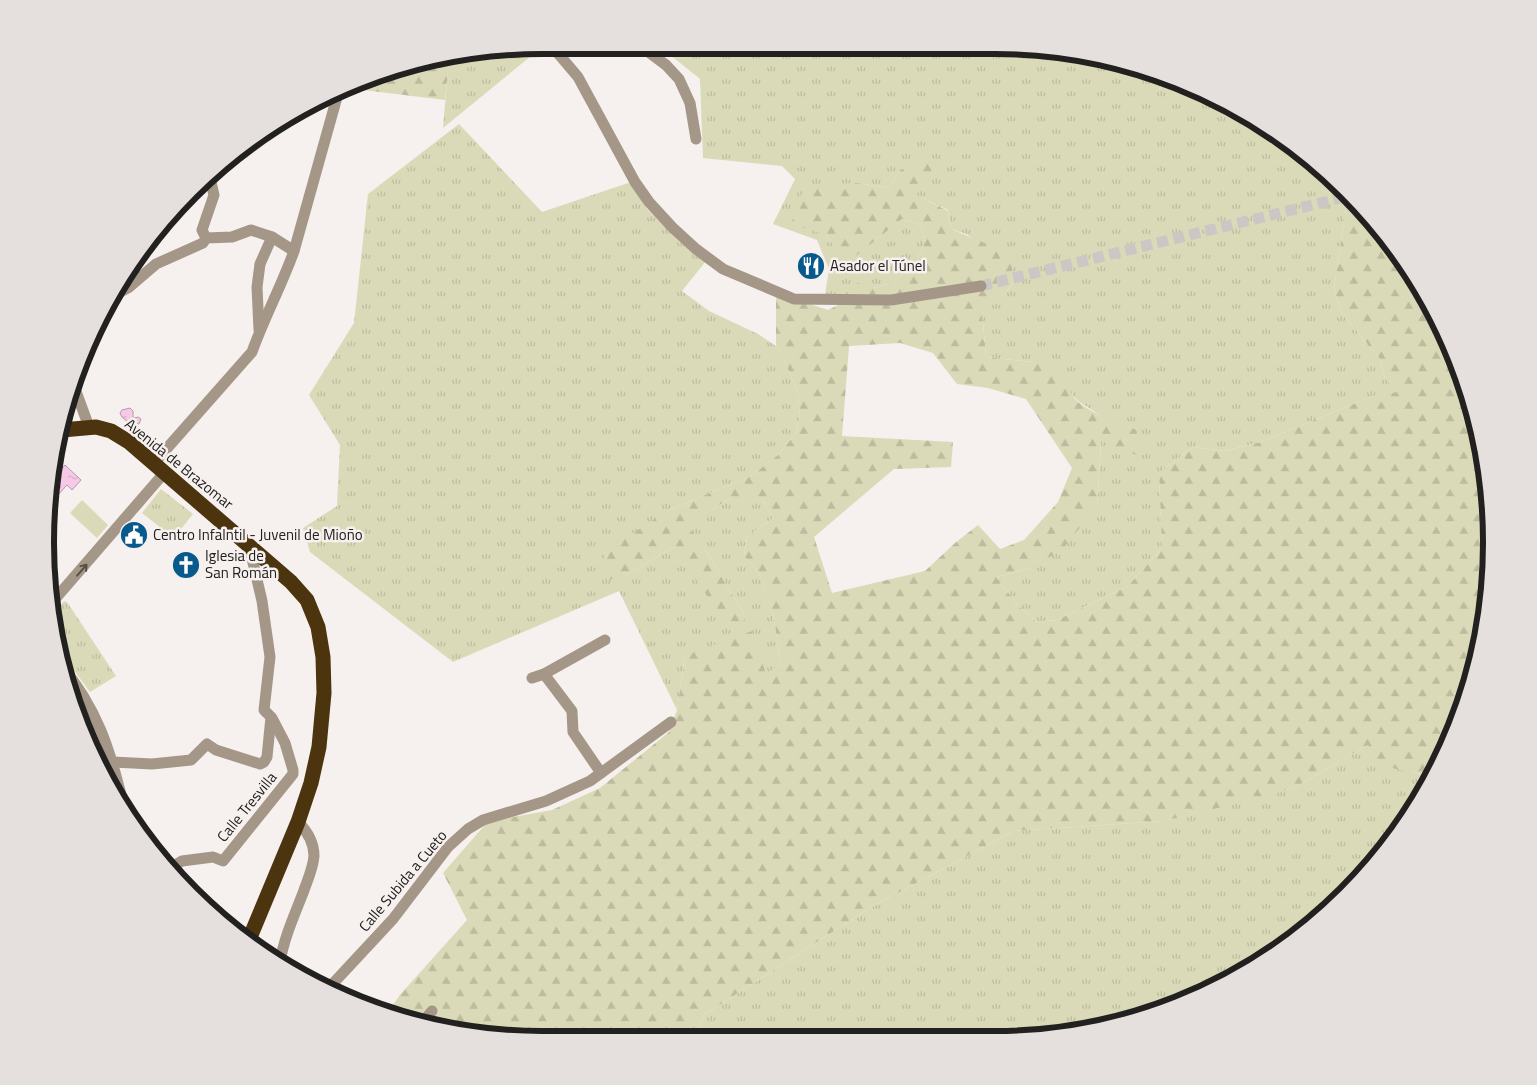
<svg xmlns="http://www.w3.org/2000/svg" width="1537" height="1085" viewBox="0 0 1537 1085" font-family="'Titillium Web',sans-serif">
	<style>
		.grass { fill: url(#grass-tufts) }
		.forest { fill: url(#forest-firs); fill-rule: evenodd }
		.pitch { fill: #dbdab8 }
		.water { fill: url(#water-ripples); stroke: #b797ab }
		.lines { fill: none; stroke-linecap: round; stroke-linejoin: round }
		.street-tunnel { stroke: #ccc7c5; stroke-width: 11; stroke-dasharray: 11 5.5; stroke-linecap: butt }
		.street { stroke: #a49787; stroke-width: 11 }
		.highway { stroke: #4c340e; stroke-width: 15 }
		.oneway { stroke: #575049 }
		.labels { text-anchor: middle; stroke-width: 5; stroke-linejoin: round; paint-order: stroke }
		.poi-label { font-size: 15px; fill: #232120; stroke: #f6f0ee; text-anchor: start }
		.street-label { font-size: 15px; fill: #232120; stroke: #f6f0ee }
		.rim { fill: none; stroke: #232120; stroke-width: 6 }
	</style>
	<defs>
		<pattern id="grass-tufts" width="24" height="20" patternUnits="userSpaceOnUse" patternTransform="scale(1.25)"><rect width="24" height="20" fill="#dbdab8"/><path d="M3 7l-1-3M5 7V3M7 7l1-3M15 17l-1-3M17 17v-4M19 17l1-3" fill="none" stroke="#bcbb9e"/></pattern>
		<pattern id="forest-firs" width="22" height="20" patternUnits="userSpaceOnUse" patternTransform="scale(1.25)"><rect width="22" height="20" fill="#dbdab8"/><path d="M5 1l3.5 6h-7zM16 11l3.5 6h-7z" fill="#bcbb9e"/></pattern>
		<pattern id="water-ripples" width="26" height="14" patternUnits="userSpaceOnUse" patternTransform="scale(1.25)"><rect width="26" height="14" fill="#f6c9e6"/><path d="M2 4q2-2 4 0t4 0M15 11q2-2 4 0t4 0" fill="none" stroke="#d3acc5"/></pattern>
	</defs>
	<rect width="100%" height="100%" fill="#f6f0ee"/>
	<g class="grass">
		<polygon points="539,45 542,47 443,128 449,57"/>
		<polygon points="705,45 995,45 1092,55 1165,77 1159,90 1166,85 1184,83 1243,112 1298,148 1348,195 1334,288 1341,312 1380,359 1385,378 1399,393 1373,396 1261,442 1224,451 1193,447 1159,473 1162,548 1128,586 1057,620 1036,622 1017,604 996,577 1030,568 1097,506 1101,441 1137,430 1106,419 1078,401 1072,395 1032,362 986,357 982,311 1005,294 1013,283 1012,263 966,234 951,229 948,210 916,195 921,179 900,170 889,188 857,183 826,235 843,258 832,268 837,270 902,219 921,225 925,243 915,264 891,283 873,288 843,298 825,295 829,269 817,240 773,224 795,179 782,166 703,158 700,79 674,58 703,54"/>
		<path d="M459,124L542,212L631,182L647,209L666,228L706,261L682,291L709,311L758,334L776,346L782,355L797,390L800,415L796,433L778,455L751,476L669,510L624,576L674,547L746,618L708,554L686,525L729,499H762L773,518L747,537L744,555C751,563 758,571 762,580C773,604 777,638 781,664L766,675L685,655L677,710L619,591L453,662L310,552L303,528L337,506L340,445L309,395L354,323L368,194Z"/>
		<polygon points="161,489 193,514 174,538 142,513"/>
		<polygon points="64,601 67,602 116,676 90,692 58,649 51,617"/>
		<polygon points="1368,745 1392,768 1410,771 1431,778 1389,845 1323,916 1214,989 1124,1023 1060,1036 886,1037 731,1031 727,1038 695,1037 704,1015 868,909 1014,831 1164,821 1294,788"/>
	</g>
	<g class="forest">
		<polygon points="641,45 705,45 704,54 674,58"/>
		<polygon points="428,60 449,62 445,100 347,88 348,85 352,83 413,62"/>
		<polygon points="1165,77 1184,83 1166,85 1159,91"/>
		<path d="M929,159L937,169L921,179L917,195L948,211L951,229L1001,250L1012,263L1013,283L1005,294L982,312L986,357L1032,362L1069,376C1070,381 1070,390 1072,395C1080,410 1122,424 1137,430L1136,455L1101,441L1097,506L1062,550L1030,568L996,577L1017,604L1036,622L1057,620L1128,586L1162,548L1159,473L1193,447L1224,451L1261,442L1373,396L1398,392L1385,378L1380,359L1341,312L1334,288L1348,195L1368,214L1425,294L1465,382L1488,477L1491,575L1475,671L1441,762L1431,778C1418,770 1388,771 1378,762C1374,759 1371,750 1368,745L1294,788L1214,809L1164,821L1014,831L868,909L704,1015L695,1037L696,1038L510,1039L414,1023L388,1013L399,996L467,920L443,873L497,811L513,817L552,810L600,788L669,732L677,710L685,655L752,631L766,674L781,664C777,638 773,605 762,580C758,571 751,563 744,556L747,537L773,518L762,499H729L687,525L708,554L746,618L739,625L730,630L674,547L624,576L608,580L602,567L605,551L669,510L751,476L778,455L796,433L800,415L797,390L782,355L776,346V293L828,310L840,304L849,288L858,283L873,288L891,283L915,264L925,243L921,225L902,219L837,271L831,268L842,257L826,235L791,224L805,185L857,183L889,188L900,170ZM900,343L933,353L957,384L988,388L1026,399L1072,468L1058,502L1024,540L1000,549L978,525L955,543L925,571L832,593L814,537L894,469L951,467L953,442L842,436L849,346Z"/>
		<polygon points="730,1031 886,1037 727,1038"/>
	</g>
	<polygon class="pitch" points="82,500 108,525 97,538 70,513"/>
	<g class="water">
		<path d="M130,408L133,411V417L135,418L138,417L141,419L139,424C131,424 122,420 120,413L122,410Z"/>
		<polygon points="65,465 81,480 72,490 67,485 57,496 49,489 49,483"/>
	</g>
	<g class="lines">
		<polyline class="street-tunnel" points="981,286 1349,196"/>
		<g class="street">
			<polyline points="551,45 578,77 635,182 649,202 672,227 696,249 723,269 794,299 891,300 981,286"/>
			<polyline points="621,45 646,50 666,65 679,79 690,103 696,139"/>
			<polyline points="559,54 584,46 615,45"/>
			<polyline points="206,238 232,237 251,230 272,237 294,251"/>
			<polyline points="109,298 128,288 156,264 203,243 206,238 202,230 214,195 210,178"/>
			<polyline points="259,330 257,287 260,264 272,237"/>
			<polyline points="74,386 89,427"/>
			<path d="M154,463L252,352C264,318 282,285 294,251L339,90"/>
			<polyline points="49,606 165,472"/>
			<path d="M61,665C97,708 110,749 123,803"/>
			<polyline points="544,674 572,711 573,732 601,773"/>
			<polyline points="532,678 544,674 605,640"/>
			<polyline points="113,762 152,764 191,760 207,744 216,750 260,764 264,762 267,757 271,717 264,710 270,657 262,601 251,554 254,550"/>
			<polyline points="168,869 182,861 213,857 223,861 293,774 293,770 285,743 272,718"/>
			<path d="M280,962C284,938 294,916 303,893C307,881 313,869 314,856C314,842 307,831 298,822"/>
			<polyline points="327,990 393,919 448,847 468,829 483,820 546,801 590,781 671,722"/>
			<polyline points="421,1024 432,1011"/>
		</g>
		<polyline class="highway" points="62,430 96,427 111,431 129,442 291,582 307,600 318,627 323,657 324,693 319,747 311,783 298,822 248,942"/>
	</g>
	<defs><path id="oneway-shaft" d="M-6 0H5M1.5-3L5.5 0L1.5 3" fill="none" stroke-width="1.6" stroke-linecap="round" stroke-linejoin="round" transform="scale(1.25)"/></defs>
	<use class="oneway" href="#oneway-shaft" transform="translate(82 570) rotate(-49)"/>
	<defs>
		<symbol id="restaurant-disc" viewBox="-11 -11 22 22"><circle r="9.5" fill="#085a8d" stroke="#f6f0ee"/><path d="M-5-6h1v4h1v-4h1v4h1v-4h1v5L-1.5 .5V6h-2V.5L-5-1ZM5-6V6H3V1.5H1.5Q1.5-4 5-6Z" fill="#fff"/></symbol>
		<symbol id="civic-disc" viewBox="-11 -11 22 22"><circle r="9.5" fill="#085a8d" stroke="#f6f0ee"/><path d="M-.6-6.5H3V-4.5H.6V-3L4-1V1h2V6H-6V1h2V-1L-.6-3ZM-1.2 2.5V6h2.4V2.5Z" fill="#fff"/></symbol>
		<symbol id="church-disc" viewBox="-11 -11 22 22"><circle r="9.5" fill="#085a8d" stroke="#f6f0ee"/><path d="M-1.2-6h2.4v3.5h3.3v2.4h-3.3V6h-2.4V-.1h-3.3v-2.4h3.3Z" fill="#fff"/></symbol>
	</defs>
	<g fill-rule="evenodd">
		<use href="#restaurant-disc" x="795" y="250" width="32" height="32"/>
		<use href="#civic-disc" x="118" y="519" width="32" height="32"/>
		<use href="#church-disc" x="170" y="549" width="32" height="32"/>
	</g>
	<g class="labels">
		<g class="poi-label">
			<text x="830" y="271">Asador el Túnel</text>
			<text x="153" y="540">Centro Infalntil - Juvenil de Mioño</text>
			<text x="205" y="561">Iglesia de<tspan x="205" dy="17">San Román</tspan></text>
		</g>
		<g class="street-label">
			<text transform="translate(179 464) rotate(39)" y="5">Avenida de Brazomar</text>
			<text transform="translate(247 807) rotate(-51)" y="5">Calle Tresvilla</text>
			<text transform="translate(403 881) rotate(-50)" y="5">Calle Subida a Cueto</text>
		</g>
	</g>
	<path d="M0 0H1537V1085H0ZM542 54H995A488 488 0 0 1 1483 542V543A488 488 0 0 1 995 1031H542A488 488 0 0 1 54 543V542A488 488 0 0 1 542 54Z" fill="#e5dfde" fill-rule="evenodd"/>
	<path class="rim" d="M542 54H995A488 488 0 0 1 1483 542V543A488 488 0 0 1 995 1031H542A488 488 0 0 1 54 543V542A488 488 0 0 1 542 54Z"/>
</svg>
